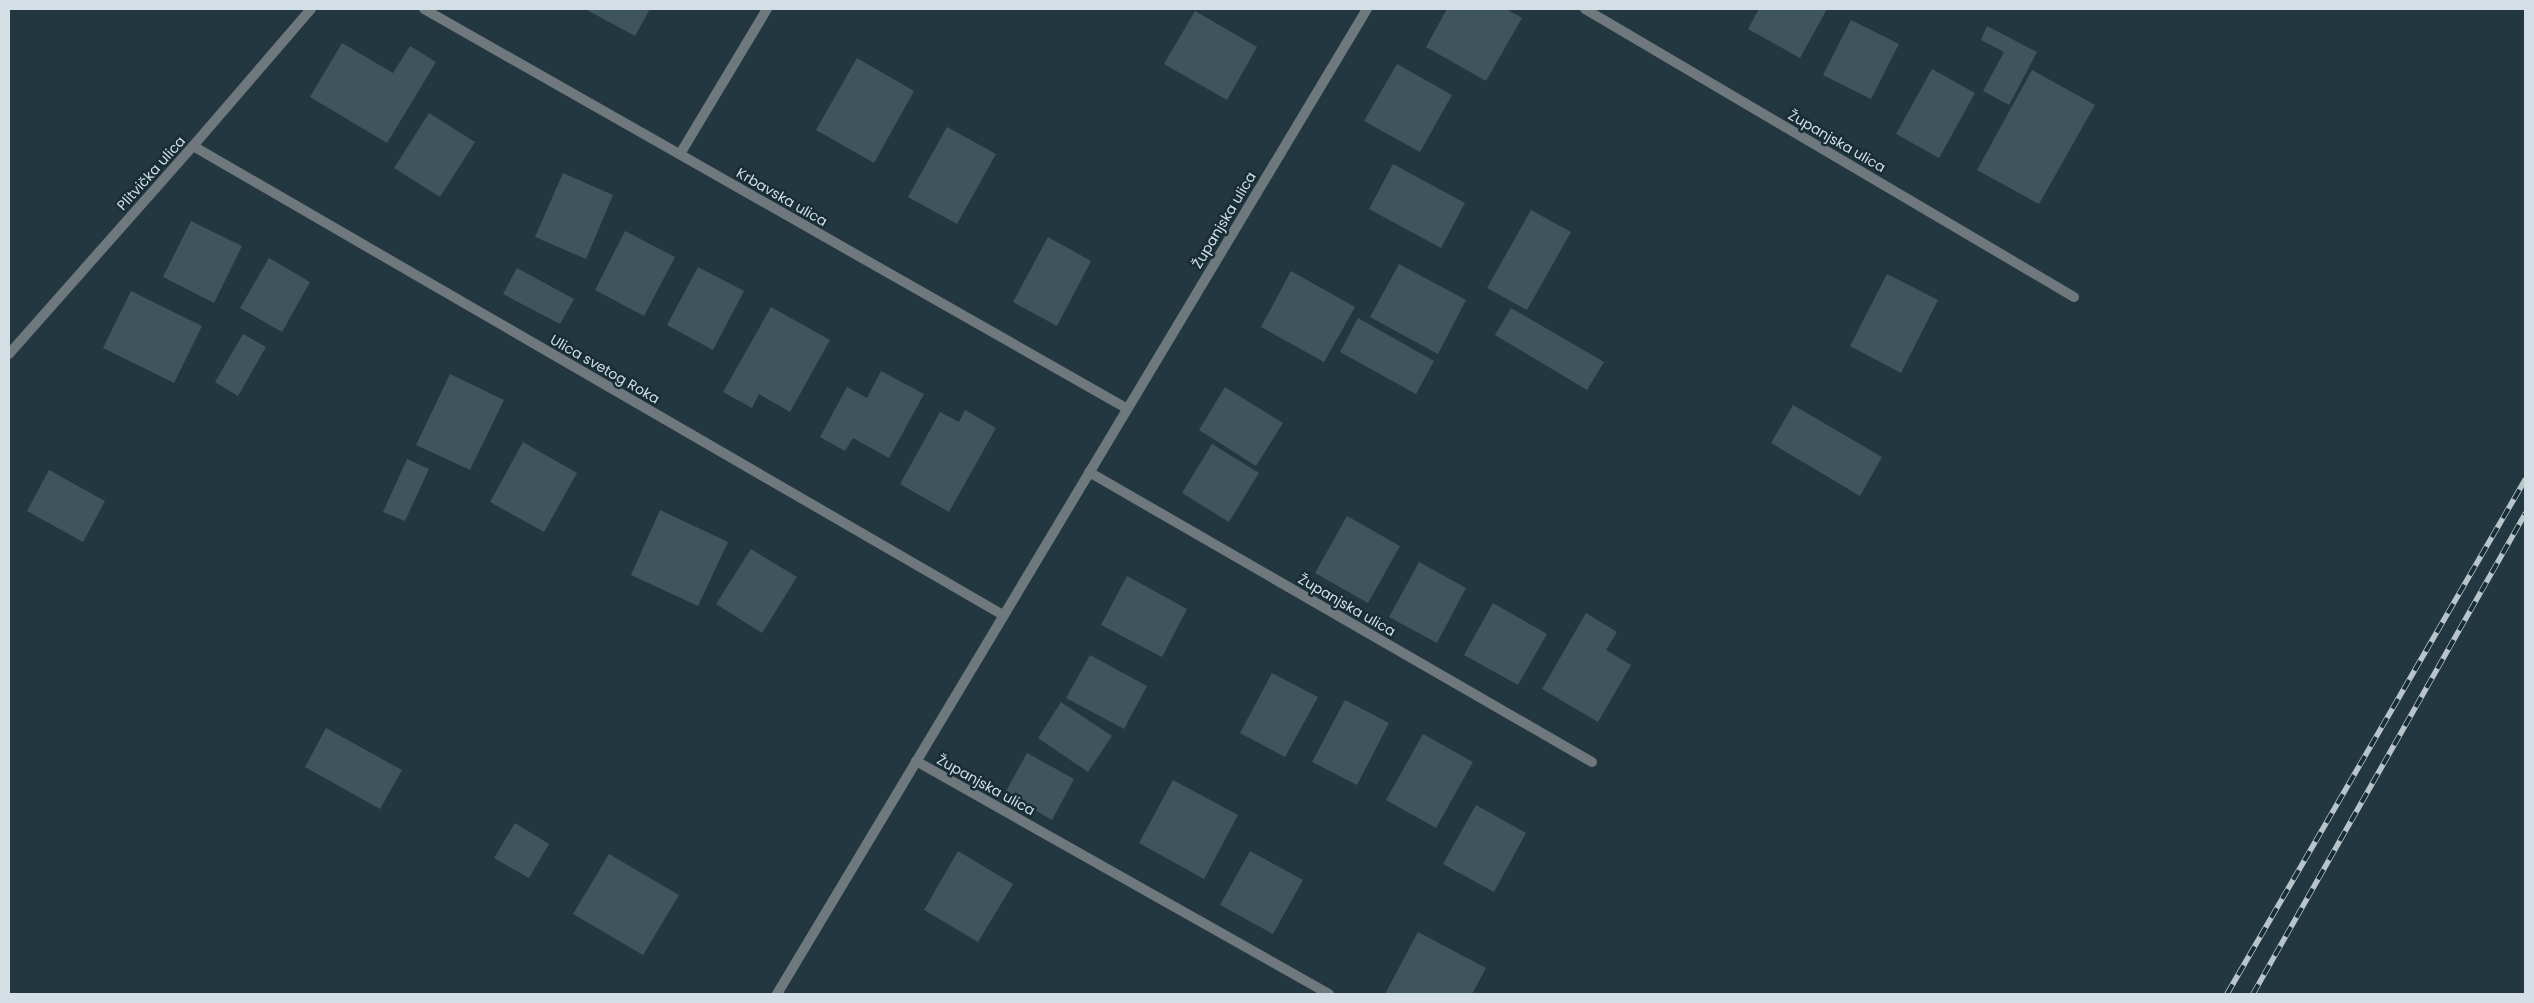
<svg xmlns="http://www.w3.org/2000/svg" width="2534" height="1003" viewBox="0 0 2534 1003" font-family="Poppins,sans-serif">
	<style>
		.building { fill: #3f555e }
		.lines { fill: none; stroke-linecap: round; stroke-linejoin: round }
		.lane { stroke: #6f787d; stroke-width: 10 }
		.street { stroke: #6f787d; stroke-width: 10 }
		.rail-casing { stroke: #b7c5ca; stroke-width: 5.5 }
		.rail { stroke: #182d35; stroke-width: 4; stroke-dasharray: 11; stroke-linecap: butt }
		.labels { text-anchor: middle; stroke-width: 5; stroke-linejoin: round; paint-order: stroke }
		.street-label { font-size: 14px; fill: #d3dfe4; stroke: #182d35 }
	</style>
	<rect width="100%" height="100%" fill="#22373f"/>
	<g class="building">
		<polygon points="585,9 650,9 635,36"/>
		<polygon points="1447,9 1506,9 1522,18 1486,81 1426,47"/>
		<polygon points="1759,9 1827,9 1800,58 1748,29"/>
		<polygon points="1195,11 1257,47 1227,100 1164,64"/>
		<polygon points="1851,20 1899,44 1871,99 1823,75"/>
		<polygon points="1987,26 2037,52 2009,105 1983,91 2004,52 1981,40"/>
		<polygon points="342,43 393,73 410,46 436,62 387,143 310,97"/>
		<polygon points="857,58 914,91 874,163 816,130"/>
		<polygon points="1397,64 1452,95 1420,152 1364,121"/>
		<polygon points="1932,69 1975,93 1939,158 1896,134"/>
		<polygon points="2032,70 2095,105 2039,204 1977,170"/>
		<polygon points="429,113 475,142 440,197 394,168"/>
		<polygon points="947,127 996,154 957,224 908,197"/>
		<polygon points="1393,164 1465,203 1441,248 1369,209"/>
		<polygon points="563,173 613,195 586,259 535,237"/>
		<polygon points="1531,210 1571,232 1527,310 1487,288"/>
		<polygon points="191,221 242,246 214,303 163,277"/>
		<polygon points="625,231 675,257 644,316 595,290"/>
		<polygon points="1048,237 1091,261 1057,326 1013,302"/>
		<polygon points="269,258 310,282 282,332 240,308"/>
		<polygon points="1399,264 1466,300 1438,354 1370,317"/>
		<polygon points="698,267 744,291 713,350 667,325"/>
		<polygon points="517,268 574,299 560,324 503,294"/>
		<polygon points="1291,271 1355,307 1324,362 1261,327"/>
		<polygon points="1887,274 1938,300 1901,373 1850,346"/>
		<polygon points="131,291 202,326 174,383 103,348"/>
		<polygon points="771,307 830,340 790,412 759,394 752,408 723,392"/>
		<polygon points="1511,308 1604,362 1587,390 1495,335"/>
		<polygon points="1358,318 1434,361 1416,394 1340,352"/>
		<polygon points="243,334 266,347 238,396 215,382"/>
		<polygon points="881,371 924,394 889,458 853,438 845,451 820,437 847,387 867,398"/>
		<polygon points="450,374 504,400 470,470 416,445"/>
		<polygon points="1225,387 1283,423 1256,466 1199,430"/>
		<polygon points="1793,405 1882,457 1860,496 1771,443"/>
		<polygon points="965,410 996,428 949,512 900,484 940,412 959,422"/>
		<polygon points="523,442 577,473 544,532 490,502"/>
		<polygon points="1212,444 1259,473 1229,522 1182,493"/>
		<polygon points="407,459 429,469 405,521 383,512"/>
		<polygon points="49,470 105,501 83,542 27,511"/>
		<polygon points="660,510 728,542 698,606 631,575"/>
		<polygon points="1347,516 1400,546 1368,603 1315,573"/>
		<polygon points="751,549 797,577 762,633 716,604"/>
		<polygon points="1419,562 1466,588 1437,643 1389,617"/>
		<polygon points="1127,576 1187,609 1162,657 1101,625"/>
		<polygon points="1493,603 1547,634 1518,685 1464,655"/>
		<polygon points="1586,613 1617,632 1606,650 1631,665 1598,722 1542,689"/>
		<polygon points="1090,655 1147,686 1124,729 1066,698"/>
		<polygon points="1272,673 1318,697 1285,757 1240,733"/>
		<polygon points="1345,700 1389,723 1357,785 1312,762"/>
		<polygon points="1061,702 1112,736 1088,772 1038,738"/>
		<polygon points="326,728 402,770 380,809 305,767"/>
		<polygon points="1423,734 1473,762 1436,828 1386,800"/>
		<polygon points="1027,753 1074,779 1052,820 1005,793"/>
		<polygon points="1173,780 1238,815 1204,879 1139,843"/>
		<polygon points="1476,805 1526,833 1494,892 1443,864"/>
		<polygon points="515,823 549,844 529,878 494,858"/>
		<polygon points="958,851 1013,884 978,942 924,910"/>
		<polygon points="1250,851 1303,880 1273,934 1220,905"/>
		<polygon points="609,854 679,895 643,955 573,914"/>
		<polygon points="1418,932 1486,968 1472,994 1385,994"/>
	</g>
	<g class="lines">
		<polyline class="lane" points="680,154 767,9"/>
		<g class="street">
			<polyline points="424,9 1126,408"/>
			<polyline points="1585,9 2074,297"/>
			<polyline points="193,146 1003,615"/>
			<polyline points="9,354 193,146 311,9"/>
			<polyline points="1089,472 1592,762"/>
			<polyline points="916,761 1329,994"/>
			<polyline points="777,994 1367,9"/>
		</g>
		<defs>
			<g id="rail">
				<polyline points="2227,994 2525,480"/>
				<polyline points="2253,994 2525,514"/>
			</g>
		</defs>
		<use href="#rail" class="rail-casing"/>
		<use href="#rail" class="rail"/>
	</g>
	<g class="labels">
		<g class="street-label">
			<text transform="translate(1837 141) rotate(30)" y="5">Županjska ulica</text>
			<text transform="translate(151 173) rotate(-48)" y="5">Plitvička ulica</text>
			<text transform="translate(782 197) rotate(30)" y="5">Krbavska ulica</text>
			<text transform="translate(1224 220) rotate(-59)" y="5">Županjska ulica</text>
			<text transform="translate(605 369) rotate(30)" y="5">Ulica svetog Roka</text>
			<text transform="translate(1347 605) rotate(30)" y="5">Županjska ulica</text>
			<text transform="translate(986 785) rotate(29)" y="5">Županjska ulica</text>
		</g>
	</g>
	<rect width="2534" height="1003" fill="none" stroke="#d3dfe4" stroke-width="20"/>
</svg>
